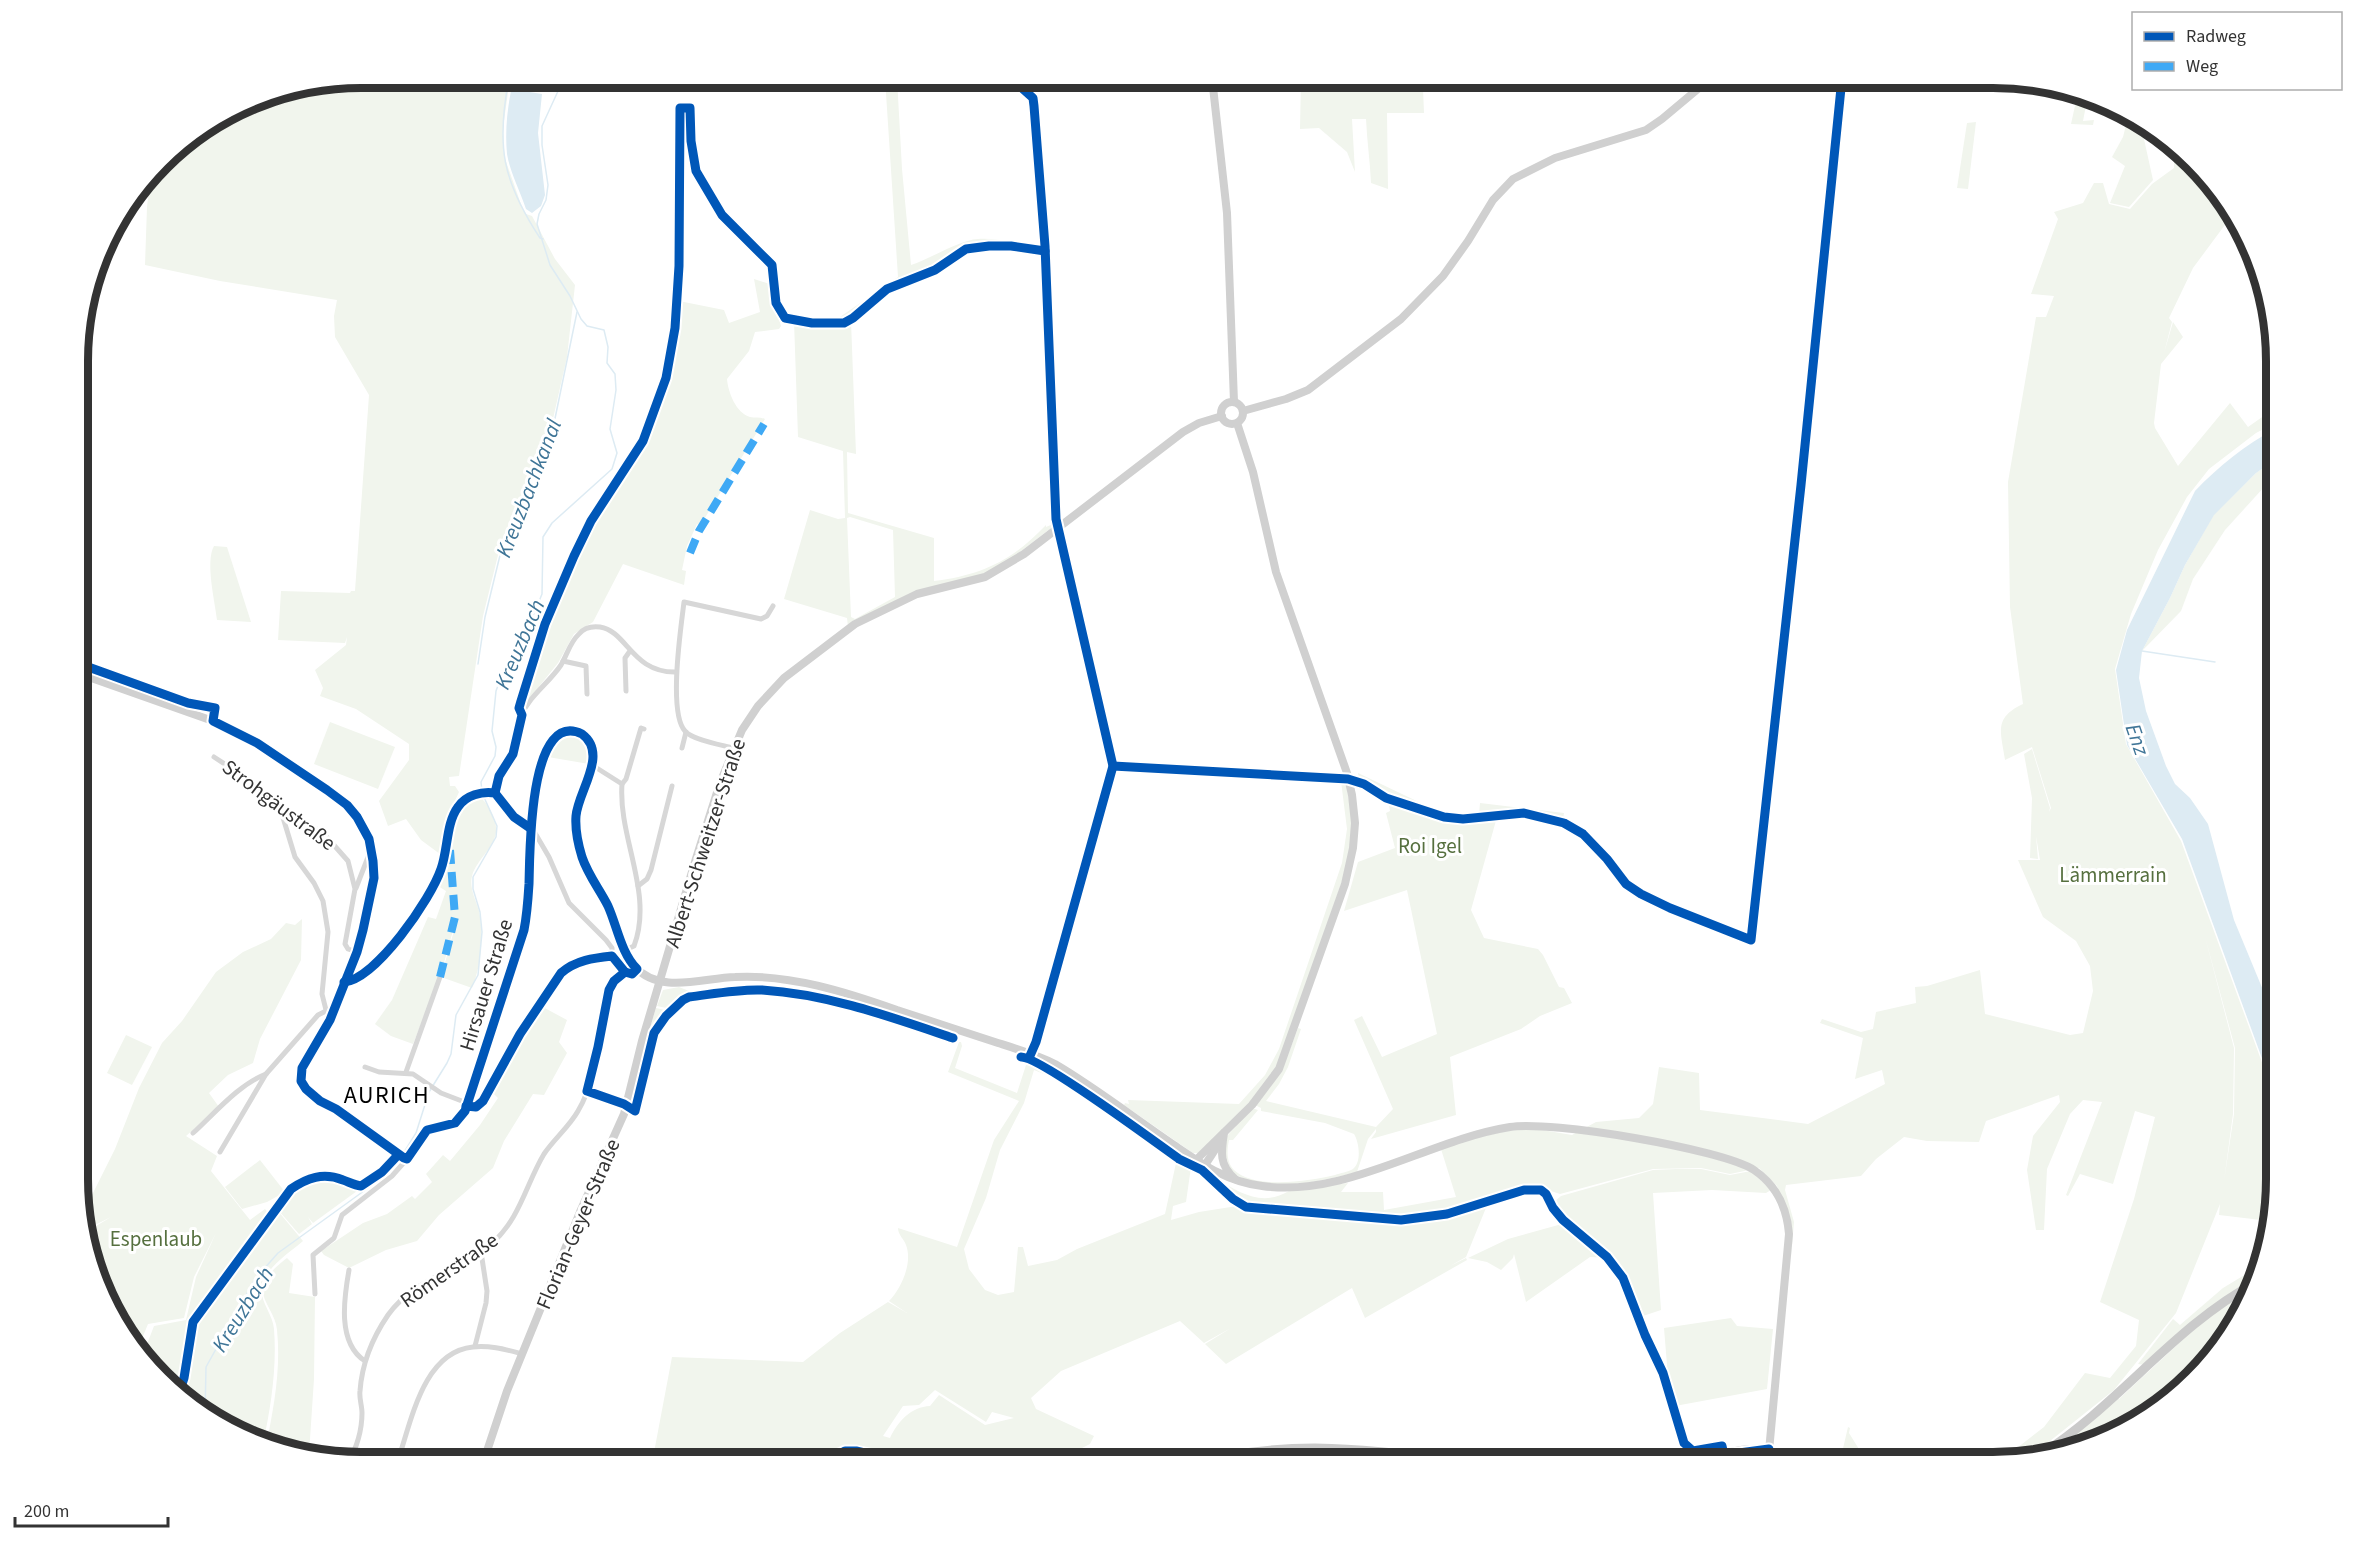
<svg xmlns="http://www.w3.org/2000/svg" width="2354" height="1541" viewBox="0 0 2354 1541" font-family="'Source Sans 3',sans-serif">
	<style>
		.green { fill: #f1f5ed; fill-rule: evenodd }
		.water { fill: #ddebf3 }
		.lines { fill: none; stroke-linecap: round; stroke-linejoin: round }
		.stream { stroke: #ddebf3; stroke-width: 1.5 }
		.street { stroke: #d7d7d7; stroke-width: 5 }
		.secondary { stroke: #d0d0d0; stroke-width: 8 }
		.primary { stroke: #cacaca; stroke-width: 9 }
		.quiet { stroke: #3fa9f5; stroke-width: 8; stroke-dasharray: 15 8; stroke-linecap: butt }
		.cycleway-casing { stroke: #fff; stroke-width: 13 }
		.cycleway { stroke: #0057b8; stroke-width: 9 }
		.labels { text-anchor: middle; stroke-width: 6; stroke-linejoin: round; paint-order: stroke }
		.street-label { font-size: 21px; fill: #333; stroke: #fff }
		.park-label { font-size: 21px; fill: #56703f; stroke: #fff }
		.water-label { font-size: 22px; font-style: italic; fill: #3f7597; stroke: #fff }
		.quarter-label { font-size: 24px; letter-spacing: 1.5px; fill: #000; stroke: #fff }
		.rim { fill: none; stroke: #333; stroke-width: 8 }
	</style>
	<rect width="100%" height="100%" fill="#fff"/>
	<g class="green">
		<polygon points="361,78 510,78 503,128 504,156 523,210 526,214 532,216 555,259 575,285 567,357 550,432 501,543 483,616 459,776 449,777 450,786 455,786 459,792 454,803 457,807 444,857 421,840 406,819 388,826 379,801 409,760 409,744 356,709 320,696 323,688 315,670 346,645 347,637 345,643 278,640 281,591 350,593 351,591 355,591 369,395 335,337 334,316 337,300 220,281 145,265 147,207 150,180 174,149 253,99"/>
		<path d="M885,78H897L902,169L911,265C930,259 959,240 978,239C997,238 1016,243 1035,244L1040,249L982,246L965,250L945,264L886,288L854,315L844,322L836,323L837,319L898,277Z"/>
		<path d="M1301,78H1432V87L1423,88L1424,113H1387L1388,189L1371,183C1370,161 1367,141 1366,119H1352L1355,172L1347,152L1319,128L1300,129Z"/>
		<polygon points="2078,92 2088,95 2083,121 2094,120 2093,125 2071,124"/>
		<polygon points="2138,120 2140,121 2153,180 2129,207 2110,203 2125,166 2112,157 2123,137 2127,121"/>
		<polygon points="1976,122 1968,189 1957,188 1967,123"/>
		<path d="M2174,151L2233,214L2193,268L2169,318L2172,322L2164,353L2173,322L2183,337L2161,364L2154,423L2155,428L2178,466L2230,403L2248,427L2275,408V423L2256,433L2209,469L2187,497L2158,550L2131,614L2115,669L2126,744L2181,841L2275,1098V1198L2272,1215L2266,1212L2261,1220L2219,1215L2220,1204L2176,1313L2114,1390L2045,1445L2018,1460L1999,1462L2044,1427L2085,1373L2110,1378L2136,1346L2139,1320L2100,1302L2134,1199L2155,1117L2135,1111L2113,1184L2080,1174L2068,1196L2066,1195L2102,1102L2083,1100L2070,1114L2047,1169L2044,1230H2036L2027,1170L2033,1136L2060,1102L2059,1095L1986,1121L1979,1142L1927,1141L1904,1137L1876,1159L1861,1176L1786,1185L1785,1190L1794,1222L1791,1258L1792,1238L1777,1186L1759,1168L1730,1174L1701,1168L1653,1169L1560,1194L1536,1186L1490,1198L1466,1257L1450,1266L1466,1258L1467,1260L1365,1318L1352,1288L1226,1364L1205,1344L1231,1328L1204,1343L1180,1321L1061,1371L1031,1398L1036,1409L1094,1436L1090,1444L1078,1450L1071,1463H926L907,1451L901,1460L850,1449L893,1459L900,1463L843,1460L838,1463H652L672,1357L803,1362L840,1333L888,1302L907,1313L889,1301C901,1289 913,1263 906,1245C904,1239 898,1235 898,1228L957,1247L994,1140L1019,1101L948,1072L959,1042H961L962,1046L955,1068L1017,1093L1026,1065C1037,1062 1048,1071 1057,1077L1056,1079L1034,1070L1024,1103L1000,1150L986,1198L964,1249L969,1269L985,1290L998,1295L1014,1292L1018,1247H1023L1028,1266L1057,1260L1077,1249L1165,1214L1176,1163L1181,1161L1191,1167L1186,1202L1173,1206L1171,1220L1199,1212L1237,1206L1238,1200L1216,1181L1217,1179C1240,1193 1262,1207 1289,1191L1348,1183L1341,1192H1383L1384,1210L1456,1197L1441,1149L1463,1139L1512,1130L1530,1128L1572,1135L1596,1122L1639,1118L1653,1104L1659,1067L1699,1073L1700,1110L1808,1124L1885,1084L1882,1070L1855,1079L1863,1038L1820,1023L1822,1019L1861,1032L1873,1029L1876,1012L1916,1003L1915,987L1927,986L1980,970L1985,1014L2070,1035L2083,1033L2093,991L2090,966L2076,941L2043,917L2018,860H2040L2036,836L2038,859L2030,858L2032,798L2024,754L2032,749L2050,808L2049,812L2051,808L2032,747L2005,760C2001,732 1993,718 2023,704L2010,607L2008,482L2036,317H2046L2054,296L2031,294L2058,219L2054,212L2083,203L2094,183H2103L2109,204L2130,209L2152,184L2174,168ZM2204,933L2235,1048L2234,1114L2224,1181L2233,1114L2234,1048ZM935,1390L986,1422L992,1412L1014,1418L985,1425L939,1395L930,1406C911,1407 898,1421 890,1438L883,1436L903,1406L919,1405Z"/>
		<path d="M754,279L773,285V299L781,326L779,329L755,332L749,351L727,379C728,392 736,413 750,417C755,418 760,417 765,419L700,526L697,524L687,546L682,570L686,571L684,585L623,564L593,622L574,634L558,663L524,705L523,701L546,625L575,556L592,522L615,488L650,429L667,378L679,301L724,310L729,323L760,312Z"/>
		<path d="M794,321C813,325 833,330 851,321L856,454L847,452L848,513L934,538V581C982,575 1013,560 1046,525V527L1053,524L1055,525L994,572L927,589L848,627L847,618L784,599L810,510L838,519L845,518L843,451L798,437ZM850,517L893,530L895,597L855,619L851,617L847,518Z"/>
		<polygon points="2275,460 2275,475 2225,530 2193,579 2181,611 2142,651 2170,598 2185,565 2214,514 2256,473"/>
		<path d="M214,546L227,547L251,622L217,620C215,601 205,562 214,546Z"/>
		<polygon points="330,722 395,747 378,789 314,764"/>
		<path d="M568,735C588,736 589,747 589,764L548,757L552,745Z"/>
		<polygon points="1358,773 1448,816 1384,795 1359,780"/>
		<polygon points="1341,781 1346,783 1353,825 1348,864 1277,1068 1254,1100 1199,1153 1193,1153 1124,1105 1125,1103 1129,1104 1128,1100 1239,1104 1265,1075 1279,1049 1342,863 1347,829"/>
		<path d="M479,796C487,803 495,815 496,827C498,846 477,858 472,876C469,888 476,900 479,911C484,935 481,966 472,988L441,977L455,927L450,925L454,927L440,977L413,1044L391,1036L375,1024L392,1000L428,917L436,919L446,891L435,884L443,866L455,820L461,807L468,800Z"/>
		<path d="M1388,800L1451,820L1471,821L1497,817L1471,910L1484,938L1538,949L1543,955L1559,987L1564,988L1572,1003L1540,1016L1521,1029L1450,1057L1456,1115L1371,1139L1376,1132V1129L1368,1139L1357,1172C1317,1182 1271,1194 1232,1173L1223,1149L1227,1136L1252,1108L1258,1110L1233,1140H1229C1227,1150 1226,1162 1234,1170C1255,1190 1310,1181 1335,1175C1340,1173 1348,1172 1353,1169C1362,1162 1359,1142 1354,1134L1325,1123L1261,1111V1108L1255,1105L1289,1052L1298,1028L1301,1029L1288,1067L1279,1084L1266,1101L1376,1127L1393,1109L1354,1020L1362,1016L1382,1057L1437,1034L1407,890L1344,911L1358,862L1395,848L1386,813L1390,811Z"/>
		<polygon points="1480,803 1564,813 1563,820 1523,812 1482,817 1479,815"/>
		<path d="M302,919L301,960L260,1039L253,1063L228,1075L209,1093L219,1107L186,1136L217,1156L211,1171L250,1220L265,1209L272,1217L278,1211L303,1241C289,1253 267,1267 262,1285C258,1299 273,1314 274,1329C277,1367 271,1407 263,1444L204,1415L144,1352L154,1326L186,1320L196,1277L216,1233L194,1277L184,1318L148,1324L139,1346L116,1322L86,1232L111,1217L85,1230L80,1209L87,1205L115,1149L139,1088L162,1043L182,1021L216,972L243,952L271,939L286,923L295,925Z"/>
		<polygon points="679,987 689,991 709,989 710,994 689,996 671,1009 657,1006 663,990"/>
		<polygon points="541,1006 567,1020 559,1042 567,1053 544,1095 533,1094 504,1141 493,1168 439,1215 417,1241 386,1250 349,1268 324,1255 321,1251 363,1223 387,1214 412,1196 415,1199 432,1182 426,1174 443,1155 450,1161 480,1125 498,1098 491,1091 521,1035"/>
		<polygon points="656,1008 669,1011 653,1032 634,1107 630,1104 641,1058"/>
		<polygon points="126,1035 152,1047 132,1085 107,1073"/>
		<polygon points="260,1160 285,1192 267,1202 242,1209 225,1187"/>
		<path d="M1676,1169H1701L1730,1175L1751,1171L1771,1190L1766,1193L1712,1190L1653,1193L1661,1310L1640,1317C1632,1296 1626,1274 1610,1258L1590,1257L1526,1302L1514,1254L1513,1258L1501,1270L1487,1262L1468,1258L1508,1239L1569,1222L1555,1206L1554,1202L1561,1196L1653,1170Z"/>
		<path d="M325,1178L350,1184L357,1191L313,1223L308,1217L312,1224L299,1234L279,1211C290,1193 304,1180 325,1178Z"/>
		<polygon points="2266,1214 2272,1216 2261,1270 2257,1279 2232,1292 2145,1365 2138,1364 2173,1319 2180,1325 2223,1288 2256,1268 2263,1222"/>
		<path d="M287,1258L293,1264L289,1293L315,1297L314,1379L309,1454L266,1446C274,1407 281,1369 277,1330C276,1314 260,1300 263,1286C266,1275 278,1265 287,1258Z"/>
		<polygon points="2253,1288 2228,1337 2134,1425 2054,1449 2118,1398 2119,1399 2190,1333 2222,1307"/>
		<polygon points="1731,1318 1737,1326 1773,1329 1767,1389 1675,1406 1666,1376 1667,1365 1664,1328"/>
		<polygon points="1848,1427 1850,1428 1849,1433 1867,1462 1844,1462 1841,1457"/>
	</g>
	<g class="water">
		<path d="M517,90L542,94L538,133L545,195L541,206L532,213L526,209C520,191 510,172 507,154C505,133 507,111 511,91Z"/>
		<path d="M2275,429V460L2256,473L2214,515L2185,565L2170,598L2142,651L2139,678L2146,711L2166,766L2175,784L2190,798L2208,824L2234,920L2275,1019V1094L2182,839L2127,745L2116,670L2127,630L2195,491C2218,467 2245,445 2275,429Z"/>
	</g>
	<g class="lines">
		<g class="stream">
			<path d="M509,78C496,146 502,180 540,238L543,239"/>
			<polyline points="2142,651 2215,662"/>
			<polyline points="478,664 485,617 503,543 552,433 577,312"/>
			<polyline points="482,791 481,782 495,756 496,747 492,731 496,691 506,664 525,636 542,594 543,537 552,523 612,469 617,453 610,429 616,390 615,374 607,363 608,347 604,330 587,326 581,319 570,296 550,265 537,224 539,214 546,200 548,185 542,145 542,126 564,78"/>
			<polyline points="403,1154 416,1133 429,1092 447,1063 451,1054 456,1015 478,975 482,932 480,912 473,889 473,877 496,837 497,826 483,795"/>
			<polyline points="205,1416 206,1367 255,1279 278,1253 368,1188 391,1170 400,1158"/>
		</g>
		<g class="street">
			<polyline points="563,661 586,666 587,694"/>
			<polyline points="626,691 625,658 630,651"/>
			<polyline points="682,748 686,732"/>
			<path d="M733,748C722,745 692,740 685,731C668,713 681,627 684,602L761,619L767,616L773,606"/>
			<polyline points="214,757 257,785 281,811 296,815 325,835 348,861 355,889 345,944 348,949 357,952"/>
			<path d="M592,765L622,784C618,838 654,893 634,946L625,950"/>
			<polyline points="622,784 626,779 641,728 644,729"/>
			<path d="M495,793C498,776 507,770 512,756C517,743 516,729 521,716C530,695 549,683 561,665C567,655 570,642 579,634C584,628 592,626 600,627C627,631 632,673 676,672"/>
			<polyline points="281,811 295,857 314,883 323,901 328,932 322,994 326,1010"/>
			<polyline points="638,886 647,879 651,870 672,786"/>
			<polyline points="356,888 370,852"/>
			<polyline points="612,956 625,972"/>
			<path d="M344,982C376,979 431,899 441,869C448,850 446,823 458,807C466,795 482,791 495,793L514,817L535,833L549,857L569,903L606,940L612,948V956"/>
			<polyline points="365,1067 379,1072 413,1074 441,1093 467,1103"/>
			<polyline points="406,1072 440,977"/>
			<path d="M466,1106L476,1107L483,1101L520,1034L561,973C576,960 594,958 612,956"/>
			<path d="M193,1133C215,1113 238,1085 266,1074"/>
			<polyline points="220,1152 266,1074 318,1015 328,1010"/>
			<path d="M349,1270C344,1298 337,1343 365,1361"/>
			<polyline points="315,1294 313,1255 334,1238 342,1215 392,1176 407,1159"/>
			<polyline points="475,1346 486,1303 487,1291 481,1252"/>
			<path d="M348,1461C357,1449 362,1429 362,1413C362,1406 359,1398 360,1391C362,1363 373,1337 388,1315C414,1278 460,1271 492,1243C520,1219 526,1184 544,1154C554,1139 569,1127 578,1111C593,1086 598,1052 603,1024C605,1013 605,999 610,989C613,982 618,975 625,972L632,974L637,969"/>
			<path d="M397,1463C411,1424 422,1352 473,1347C490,1345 507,1350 523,1354"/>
		</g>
		<g class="secondary">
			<polyline points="1212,78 1227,213 1234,402"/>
			<circle cx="1232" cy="413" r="11"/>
			<polyline points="1243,411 1286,399 1308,390 1401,319 1443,276 1468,241 1493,200 1513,179 1555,158 1646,130 1662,119 1711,78"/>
			<path d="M80,674L213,721L238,732L314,780L347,805L357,817L371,847L374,867L372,891L357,952L330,1020L302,1068L301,1081L306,1089L320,1101L336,1109L404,1158L407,1159L427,1130L455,1123L465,1111L524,930C530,896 524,734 569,731C577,730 583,735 589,740C601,764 577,793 576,820C575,859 601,890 616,925C622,938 624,955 634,966C660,995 702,978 735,977C790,974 846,992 897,1010C931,1021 964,1032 998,1043C1017,1049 1037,1055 1055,1064C1096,1088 1134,1118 1174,1145C1202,1164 1227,1182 1262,1186C1346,1198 1428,1140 1510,1127C1549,1120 1722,1149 1754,1170C1776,1185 1787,1208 1789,1234L1768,1462"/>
			<path d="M1224,1133C1221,1152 1219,1165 1235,1179"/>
			<polyline points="1196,1160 1252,1105 1279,1069 1345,884 1353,848 1355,823 1352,795 1347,773 1276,572 1253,472 1237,423"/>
			<polyline points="1205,1165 1220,1142"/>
			<polyline points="483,1463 507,1391 580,1212 624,1114 642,1041 694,865 720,783 742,730 758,706 784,678 855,624 917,594 985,577 1024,554 1183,432 1199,423 1222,416"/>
		</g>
		<g class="primary">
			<polyline points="1743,1453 1768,1457"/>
			<path d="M2043,1453C2119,1404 2176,1325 2255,1283"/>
			<path d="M1196,1463C1290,1438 1373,1449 1467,1463"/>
			<path d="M1713,1463C1725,1449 1752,1449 1769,1449"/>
		</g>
		<g class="quiet">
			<polyline points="690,553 699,531 764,424"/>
			<polyline points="440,977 455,917 450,850"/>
			<polyline points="2236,1322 2237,1315 2243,1307"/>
		</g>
		<defs>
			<g id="cycleway">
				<polyline points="1011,78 1033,98 1034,106 1045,246 1056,519 1113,766 1036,1042 1029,1058"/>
				<path d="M80,664L188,703L215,708L213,721L257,743L327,790L347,805L357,817L369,839L373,861L374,878L363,930L357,952L330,1020L302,1068L301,1081L306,1089L320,1101L336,1109L404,1158L407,1159L427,1130L455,1123L465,1111L524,930C527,915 528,900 529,884C530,857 528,708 582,734C609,754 578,791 576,816C575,830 578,844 582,857C588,875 600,890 608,906C617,926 621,953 637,969L632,974L625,972L614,981L609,990L598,1047L587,1091L624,1104L635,1111L654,1033L666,1016L683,1000L689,997C713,994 738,989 762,990C828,994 891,1017 953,1038"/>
				<polyline points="1113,766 1348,779 1364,784 1386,798 1444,817 1463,819 1524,813 1564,823 1583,834 1607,859 1626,884 1641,894 1670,908 1751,940 1801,485 1842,78"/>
				<polyline points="495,793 499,776 513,754 522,715 519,708 521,701 545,624 574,556 591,521 643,441 666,378 675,328 679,266 680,108 690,108 691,141 696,171 722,215 772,265 776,303 785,318 812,323 844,323 853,318 887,289 935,270 966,249 989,246 1011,246 1045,251"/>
				<path d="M344,982C376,979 431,899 441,869C448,850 446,823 458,807C466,795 482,791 495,793L514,817L530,828"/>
				<path d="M1021,1057C1038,1056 1157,1143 1179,1159L1202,1170L1233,1199L1246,1207L1401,1220L1447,1214L1524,1190H1541L1546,1194L1553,1208L1563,1220L1607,1257L1623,1278L1645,1335L1663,1373L1684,1443L1693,1451L1722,1446L1724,1455L1769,1449L1768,1462"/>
				<path d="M466,1106L476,1107L483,1101L520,1034L561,973C576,960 594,958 612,956L625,972"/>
				<path d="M180,1390L184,1378L193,1322L291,1189C307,1178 323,1172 343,1180C349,1182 354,1185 361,1186L382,1172L398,1155"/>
				<polyline points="822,1463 845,1451 856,1451 907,1463"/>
			</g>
		</defs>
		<use href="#cycleway" class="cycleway-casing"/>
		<use href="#cycleway" class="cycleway"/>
	</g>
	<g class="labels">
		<g class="street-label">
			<text transform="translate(279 805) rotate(37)" y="7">Strohgäustraße</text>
			<text transform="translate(705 843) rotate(-72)" y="7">Albert-Schweitzer-Straße</text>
			<text transform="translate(486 985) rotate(-73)" y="7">Hirsauer Straße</text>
			<text transform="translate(578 1224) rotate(-67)" y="7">Florian-Geyer-Straße</text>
			<text transform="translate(449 1270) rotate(-35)" y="7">Römerstraße</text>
		</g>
		<g class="park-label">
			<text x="1430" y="853">Roi Igel</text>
			<text x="2113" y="882">Lämmerrain</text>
			<text x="156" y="1246">Espenlaub</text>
		</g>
		<g class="water-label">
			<text transform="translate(528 488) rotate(-69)" y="8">Kreuzbachkanal</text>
			<text transform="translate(519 644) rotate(-67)" y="8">Kreuzbach</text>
			<text transform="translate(2138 739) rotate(71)" y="8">Enz</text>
			<text transform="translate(242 1309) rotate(-58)" y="8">Kreuzbach</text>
		</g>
		<g class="quarter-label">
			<text x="387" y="1103">AURICH</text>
		</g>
	</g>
	<path d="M0 0H2354V1541H0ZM361 88H1993A273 273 0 0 1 2266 361V1179A273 273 0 0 1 1993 1452H361A273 273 0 0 1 88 1179V361A273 273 0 0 1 361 88Z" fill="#fff" fill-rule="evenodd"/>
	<path class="rim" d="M361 88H1993A273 273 0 0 1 2266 361V1179A273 273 0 0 1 1993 1452H361A273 273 0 0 1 88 1179V361A273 273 0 0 1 361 88Z"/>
	<rect x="2132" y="12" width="210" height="78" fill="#ffffff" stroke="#adadad" stroke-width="1.5"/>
	<rect x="2144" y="32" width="30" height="9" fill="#0057b8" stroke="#adadad" stroke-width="1.5"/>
	<text x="2186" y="42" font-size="18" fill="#333333">Radweg</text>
	<rect x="2144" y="62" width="30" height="9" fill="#3fa9f5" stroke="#adadad" stroke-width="1.5"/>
	<text x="2186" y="72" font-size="18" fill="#333333">Weg</text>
	<path d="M15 1517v9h153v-9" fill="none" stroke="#333333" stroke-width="3"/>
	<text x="24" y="1517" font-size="18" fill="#333333" stroke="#ffffff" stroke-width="4.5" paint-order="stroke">200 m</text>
</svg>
